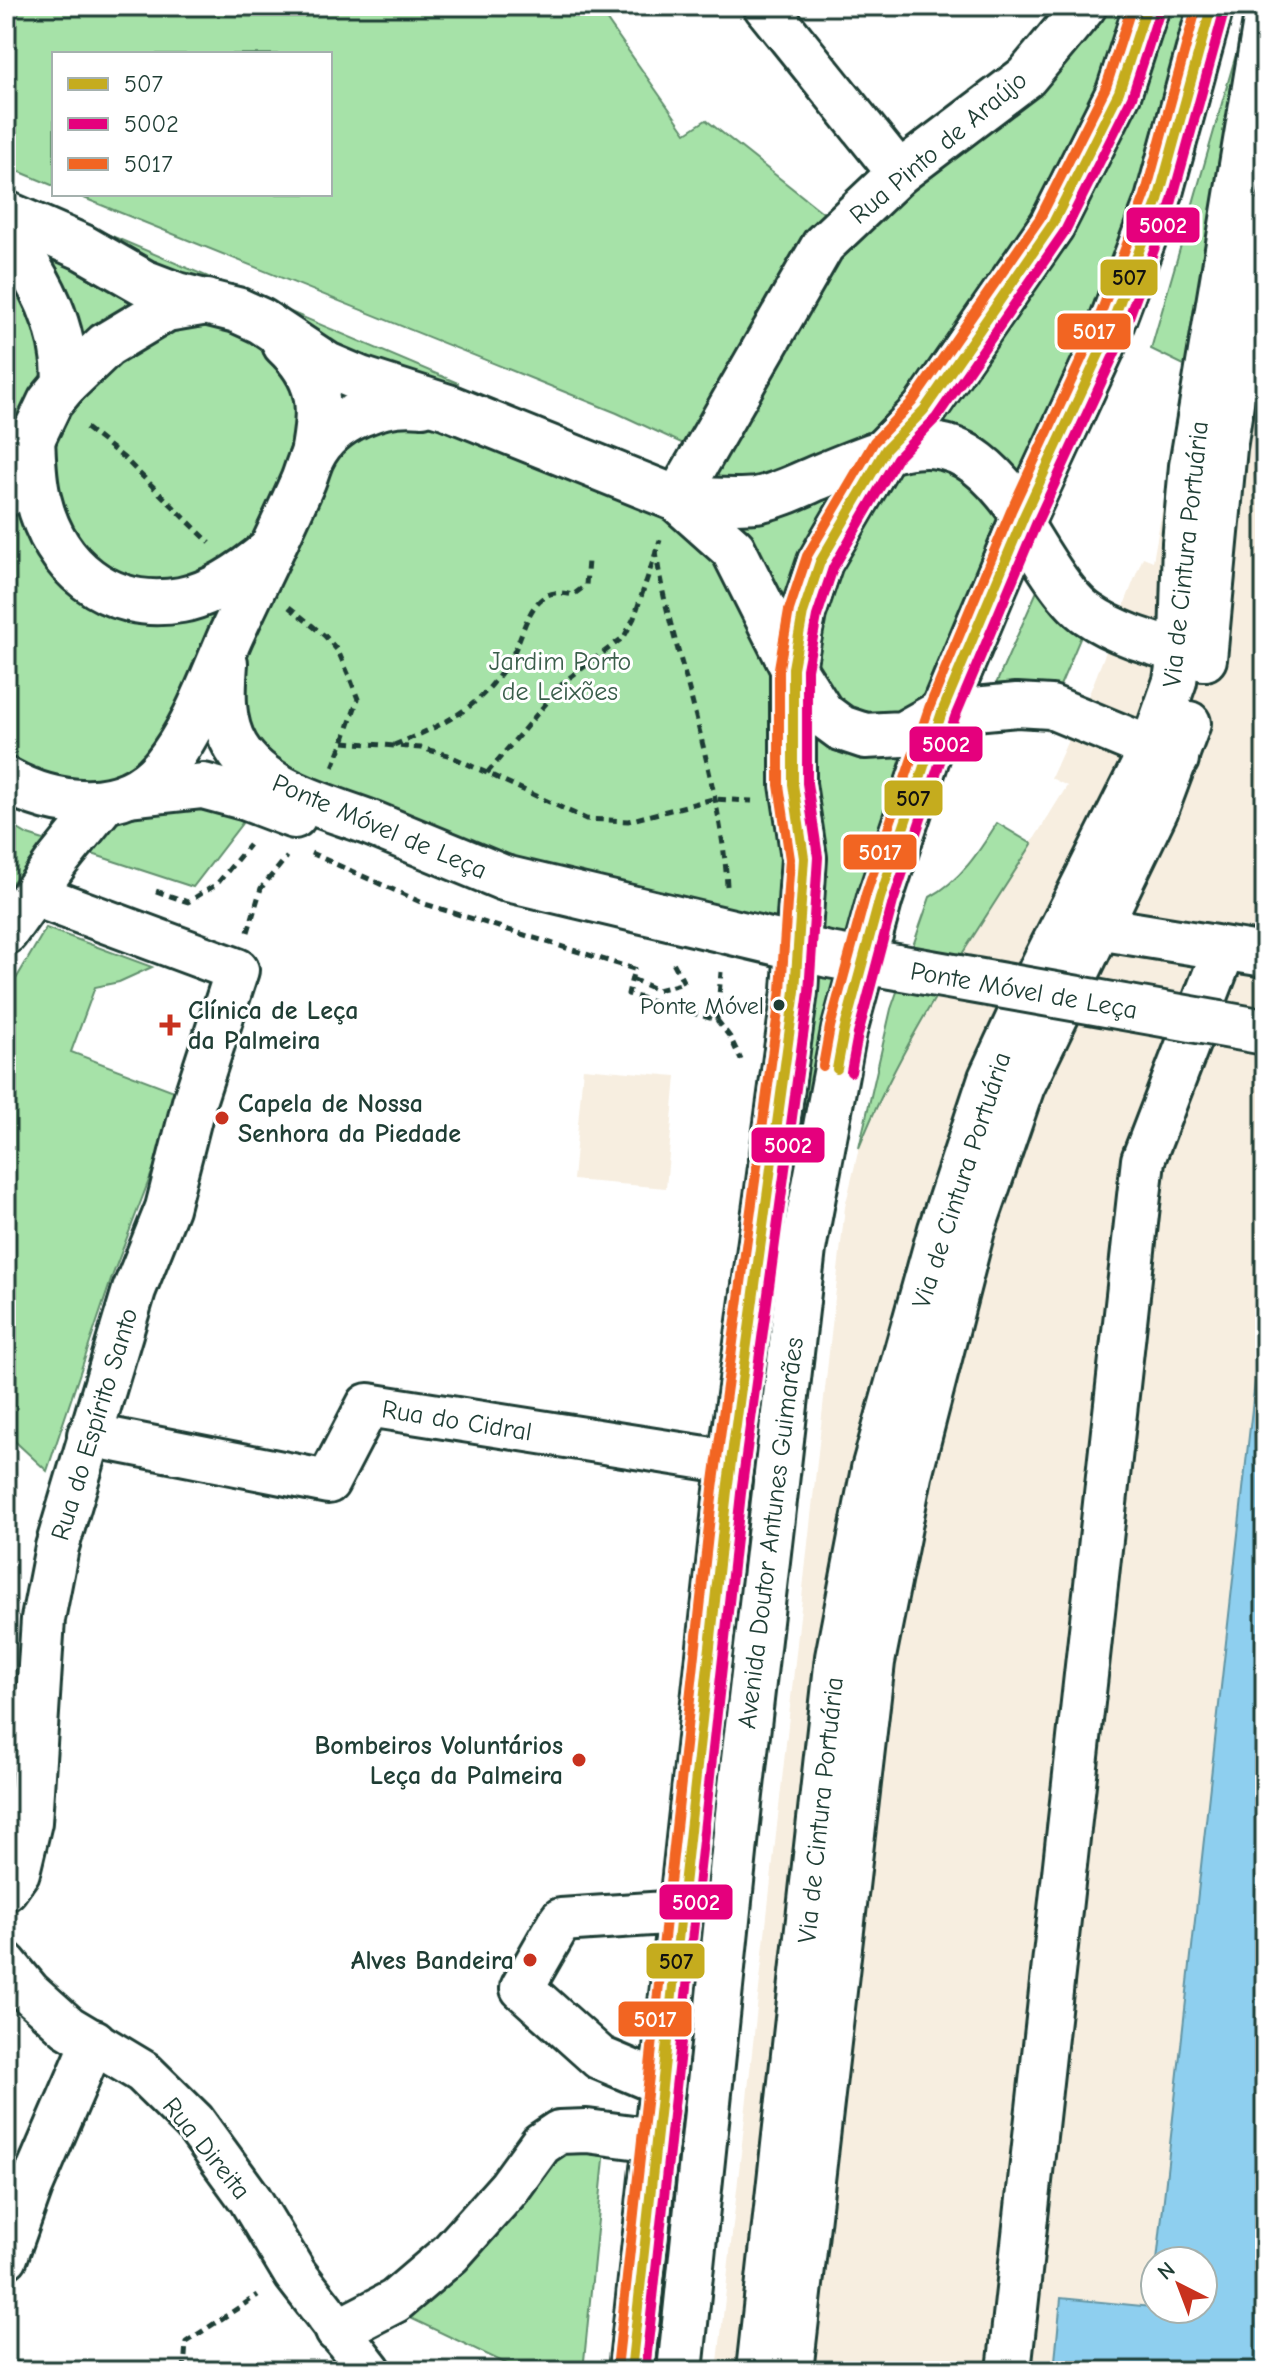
<svg xmlns="http://www.w3.org/2000/svg" width="1271" height="2377" viewBox="0 0 1271 2377" font-family="'Comic Neue',sans-serif">
	<style>
		.built { fill: #f7eee0 }
		.green { fill: #a6e2a8; stroke: #62906e; stroke-width: 2 }
		.water { fill: #8ecfef; stroke: #6295a4; stroke-width: 2 }
		.lines { fill: none; stroke-linecap: round; stroke-linejoin: round }
		.minor-casing { stroke: #1f3d34; stroke-width: 48 }
		.major-casing { stroke: #1f3d34; stroke-width: 50 }
		.path { stroke: #1f3d34; stroke-width: 5; stroke-dasharray: 8 6; stroke-linecap: butt }
		.minor { stroke: #fff; stroke-width: 42 }
		.major { stroke: #fff; stroke-width: 44 }
		.major-bridge-casing { stroke: #1f3d34; stroke-width: 50; stroke-linecap: butt }
		.major-bridge { stroke: #fff; stroke-width: 44 }
		.bus-1-casing { stroke: #fff; stroke-width: 16 }
		.bus-2-casing { stroke: #fff; stroke-width: 16 }
		.bus-3-casing { stroke: #fff; stroke-width: 16 }
		.bus-1 { stroke: #c5ac1e; stroke-width: 10 }
		.bus-2 { stroke: #e5007d; stroke-width: 10 }
		.bus-3 { stroke: #f26522; stroke-width: 10 }
		.bus-dot { fill: #1f3d34; stroke: #fff; stroke-width: 3 }
		.poi-dot { fill: #c8321e; stroke: #fff; stroke-width: 3 }
		.labels { text-anchor: middle; stroke-width: 6; stroke-linejoin: round; paint-order: stroke }
		.bus-label { font-size: 24px; fill: #1f3d34; stroke: #fff; text-anchor: end }
		.street-label { font-size: 26px; fill: #1f3d34; stroke: #fff }
		.park-label { font-size: 26px; fill: #3a5e4b; stroke: #fff }
		.poi-label { font-size: 26px; font-weight: bold; fill: #1f3d34; stroke: #fff; text-anchor: start }
		.line-badge { stroke: #fff; stroke-width: 3 }
		.badge-label { font-size: 22px; text-anchor: middle; font-weight: bold; fill: #fff }
		.pale-badge-label { font-size: 22px; text-anchor: middle; font-weight: bold; fill: #111 }
	</style>
	<rect width="100%" height="100%" fill="#fff"/>
	<filter id="ink" filterUnits="userSpaceOnUse"><feTurbulence type="fractalNoise" baseFrequency=".0125" numOctaves="2"/><feDisplacementMap in="SourceGraphic" scale="16" xChannelSelector="R" yChannelSelector="G"/><feConvolveMatrix kernelMatrix="1 2 1 2 8 2 1 2 1" color-interpolation-filters="sRGB"/></filter>
	<g filter="url(#ink)">
		<g class="built">
			<polygon points="1253,6 1265,6 1265,1292 1157,2261 1155,2261 1152,2307 1062,2298 1054,2371 717,2371 845,1207 859,1148 876,1104 904,1049 1067,786 1051,778 1092,687 1143,557 1153,561"/>
			<polygon points="583,1068 676,1076 666,1188 573,1180"/>
		</g>
		<g class="green">
			<polygon points="6,6 597,6 686,133 706,120 826,215 690,447 617,413 74,194 330,194 330,54 54,54 54,186 6,166"/>
			<polygon points="1085,6 1208,6 895,851 777,1466 731,1462 798,948 317,804 227,725 143,786 6,780 6,191 458,383 449,407 676,499 823,245"/>
			<polygon points="1250,6 1253,6 1188,367 1151,349"/>
			<polygon points="1048,566 1090,615 1051,707 985,709"/>
			<polygon points="169,798 246,818 193,887 89,853 128,810"/>
			<polygon points="6,822 28,835 53,843 6,888"/>
			<path d="M997,823L1032,844C970,943 902,1039 859,1148L891,1009L930,897C960,881 979,852 997,823Z"/>
			<polygon points="46,928 152,967 119,982 95,987 71,1052 182,1094 113,1274 47,1471 6,1433 6,996"/>
			<polygon points="605,2149 583,2371 522,2371 406,2316 556,2155"/>
		</g>
		<polygon class="water" points="1265,1292 1265,2371 1054,2371 1061,2298 1152,2307 1155,2283 1155,2309 1203,2309 1203,2261 1157,2261"/>
		<g class="lines">
			<defs>
				<g id="minor">
					<polyline points="765,6 899,173"/>
					<polyline points="677,499 823,245 899,173 1026,77 1085,6"/>
					<path d="M1021,524C1037,549 1064,598 1088,614C1121,637 1166,647 1204,659"/>
					<polyline points="1205,659 1225,448 1260,221"/>
					<polyline points="942,712 1017,705 1051,707 1177,759"/>
					<polyline points="1073,924 1265,955"/>
					<polyline points="6,933 58,860 105,802"/>
					<polyline points="89,1435 328,1482 368,1405 731,1462"/>
					<polyline points="6,1889 18,1872 30,1822 43,1619 57,1547 134,1290 167,1208 194,1102 237,970 35,895"/>
					<polyline points="6,1964 29,1992 68,2027 143,2072 194,2122 250,2199 295,2274 370,2371"/>
					<polyline points="662,2084 600,2058 522,1988 561,1920 681,1912"/>
					<polyline points="6,2257 31,2187 94,2041"/>
					<polyline points="337,2331 395,2301 450,2254 509,2188 541,2144 559,2132 587,2131 655,2140"/>
					<polyline points="758,2371 837,1657 873,1469 940,1229 990,1078 1041,968 1151,749 1175,681 1181,639 1184,543 1191,466 1265,21"/>
					<polyline points="791,2371 873,1662 911,1471 973,1230 1023,1086 1157,809 1189,723"/>
					<polyline points="1009,2371 1143,1160 1224,950"/>
				</g>
				<g id="major">
					<polyline points="6,214 82,247 143,282 177,295 237,310 261,321 327,365 360,379 448,407 677,499 733,549 793,668 822,714 841,728 865,736 903,734 942,712"/>
					<path d="M6,234C40,279 66,326 65,384"/>
					<path d="M285,344C322,379 322,408 313,454"/>
					<path d="M32,437C33,457 33,478 38,498C54,566 108,613 181,600C214,594 246,571 271,550"/>
					<polyline points="6,494 50,402 65,384 106,345 166,309 207,302"/>
					<path d="M677,499C702,499 731,503 756,500C775,497 796,487 814,479C911,439 956,416 1024,516"/>
					<path d="M225,663C223,691 221,722 236,747C264,793 327,806 373,824C417,842 460,860 504,878"/>
					<path d="M6,780C55,807 123,816 163,768C194,730 211,681 230,637C254,585 280,534 303,481C306,474 308,465 312,457C330,419 383,399 422,404"/>
					<polyline points="129,794 203,786 244,797 294,816"/>
					<polyline points="631,2371 727,1491 795,991 804,858 793,784 793,668 803,613 820,562 886,449 924,410 1052,225 1119,92 1147,6"/>
					<polyline points="680,2371 740,1795 803,1249 844,1031 880,898 942,712 1024,516 1102,348 1158,200 1211,6"/>
				</g>
			</defs>
			<use href="#minor" class="minor-casing"/>
			<use href="#major" class="major-casing"/>
			<g class="path">
				<polyline points="6,368 16,377"/>
				<polyline points="86,428 124,458 210,543"/>
				<path d="M656,550C662,604 680,653 693,705C707,762 724,827 727,886"/>
				<polyline points="289,607 325,636 338,651 350,678 358,699 343,742"/>
				<path d="M394,745C428,731 465,716 489,688C498,678 508,664 514,652C523,634 530,596 555,593C560,592 568,594 573,595L586,585L588,561"/>
				<polyline points="333,767 343,742 421,748 448,755 586,819 628,821 713,799 752,801"/>
				<polyline points="487,773 565,681 624,637 634,618 660,540"/>
				<polyline points="311,853 425,904 634,969 628,994 717,1020 721,972"/>
				<polyline points="156,891 188,902 217,884 249,845"/>
				<polyline points="248,932 261,888 287,857"/>
				<polyline points="632,979 657,990 684,983 673,962"/>
				<polyline points="717,1020 730,1037 741,1060"/>
				<polyline points="6,2352 26,2371"/>
				<polyline points="184,2371 186,2342 258,2295"/>
			</g>
			<use href="#minor" class="minor"/>
			<use href="#major" class="major"/>
			<defs>
				<polyline id="major-bridge" points="504,878 829,955 1265,1032"/>
			</defs>
			<use href="#major-bridge" class="major-bridge-casing"/>
			<use href="#major-bridge" class="major-bridge"/>
			<defs>
				<g id="bus-1">
					<polyline points="837,1069 844,1031 880,898 942,712 1024,516 1106,339 1158,200 1211,8"/>
					<polyline points="631,2371 727,1491 795,991 804,858 793,784 793,668 803,613 820,562 886,449 924,410 1052,225 1119,92 1147,6"/>
				</g>
				<g id="bus-2">
					<polyline points="851,1072 858,1034 893,902 955,717 1037,522 1119,344 1171,204 1224,12"/>
					<polyline points="645,2371 741,1493 809,992 818,857 807,783 807,669 817,616 833,568 897,458 936,418 1065,231 1132,97 1160,10"/>
				</g>
				<g id="bus-3">
					<polyline points="823,1066 830,1027 866,894 929,708 1011,511 1093,334 1145,196 1197,6"/>
					<polyline points="617,2369 713,1489 781,990 790,859 779,785 779,668 789,610 807,556 874,442 913,401 1040,218 1106,87 1132,6"/>
				</g>
			</defs>
			<use href="#bus-1" class="bus-1-casing"/>
			<use href="#bus-2" class="bus-2-casing"/>
			<use href="#bus-3" class="bus-3-casing"/>
			<use href="#bus-1" class="bus-1"/>
			<use href="#bus-2" class="bus-2"/>
			<use href="#bus-3" class="bus-3"/>
		</g>
	</g>
	<circle class="bus-dot" cx="779" cy="1005" r="7"/>
	<g class="poi-dot">
		<path d="M166 1013h8v8h8v8h-8v8h-8v-8h-8v-8h8z"/>
		<circle cx="222" cy="1118" r="8"/>
		<circle cx="579" cy="1760" r="8"/>
		<circle cx="530" cy="1960" r="8"/>
	</g>
	<g class="labels">
		<g class="bus-label">
			<text x="764" y="1014">Ponte Móvel</text>
		</g>
		<g class="street-label">
			<text transform="translate(938 147) rotate(-40)" y="9">Rua Pinto de Araújo</text>
			<text transform="translate(1185 554) rotate(-84)" y="9">Via de Cintura Portuária</text>
			<text transform="translate(380 826) rotate(23)" y="9">Ponte Móvel de Leça</text>
			<text transform="translate(1024 990) rotate(10)" y="9">Ponte Móvel de Leça</text>
			<text transform="translate(961 1180) rotate(-72)" y="9">Via de Cintura Portuária</text>
			<text transform="translate(457 1420) rotate(9)" y="9">Rua do Cidral</text>
			<text transform="translate(94 1424) rotate(-73)" y="9">Rua do Espírito Santo</text>
			<text transform="translate(770 1533) rotate(-83)" y="9">Avenida Doutor Antunes Guimarães</text>
			<text transform="translate(820 1810) rotate(-84)" y="9">Via de Cintura Portuária</text>
			<text transform="translate(207 2148) rotate(51)" y="9">Rua Direita</text>
		</g>
		<g class="park-label">
			<text x="560" y="670">Jardim Porto<tspan x="560" dy="30">de Leixões</tspan></text>
		</g>
		<g class="poi-label">
			<text x="188" y="1019">Clínica de Leça<tspan x="188" dy="30">da Palmeira</tspan></text>
			<text x="238" y="1112">Capela de Nossa<tspan x="238" dy="30">Senhora da Piedade</tspan></text>
			<text x="563" y="1754" text-anchor="end">Bombeiros Voluntários<tspan x="563" dy="30">Leça da Palmeira</tspan></text>
			<text x="514" y="1969" text-anchor="end">Alves Bandeira</text>
		</g>
	</g>
	<g class="line-badge">
		<rect x="1125" y="206" width="76" height="38" rx="8" fill="#e5007d"/>
		<rect x="1099" y="258" width="60" height="39" rx="8" fill="#c5ac1e"/>
		<rect x="1056" y="312" width="76" height="39" rx="8" fill="#f26522"/>
		<rect x="908" y="725" width="76" height="38" rx="8" fill="#e5007d"/>
		<rect x="883" y="779" width="61" height="38" rx="8" fill="#c5ac1e"/>
		<rect x="842" y="833" width="76" height="38" rx="8" fill="#f26522"/>
		<rect x="750" y="1126" width="76" height="38" rx="8" fill="#e5007d"/>
		<rect x="658" y="1883" width="76" height="38" rx="8" fill="#e5007d"/>
		<rect x="645" y="1942" width="61" height="38" rx="8" fill="#c5ac1e"/>
		<rect x="617" y="2000" width="76" height="38" rx="8" fill="#f26522"/>
	</g>
	<g class="badge-label">
		<text x="1163" y="233">5002</text>
		<text x="1094" y="339">5017</text>
		<text x="946" y="752">5002</text>
		<text x="880" y="860">5017</text>
		<text x="788" y="1153">5002</text>
		<text x="696" y="1910">5002</text>
		<text x="655" y="2027">5017</text>
	</g>
	<g class="pale-badge-label">
		<text x="1129" y="285">507</text>
		<text x="913" y="806">507</text>
		<text x="676" y="1969">507</text>
	</g>
	<rect width="1271" height="2377" fill="none" stroke="#fff" stroke-width="32"/>
	<rect x="16" y="16" width="1239" height="2345" fill="none" stroke="#1f3d34" stroke-width="3" filter="url(#ink)"/>
	<rect x="52" y="52" width="280" height="144" fill="#ffffff" stroke="#a5b1ae" stroke-width="2"/>
	<rect x="68" y="78" width="40" height="12" fill="#c5ac1e" stroke="#a5b1ae" stroke-width="2"/>
	<text x="124" y="92" font-size="24" fill="#1f3d34">507</text>
	<rect x="68" y="118" width="40" height="12" fill="#e5007d" stroke="#a5b1ae" stroke-width="2"/>
	<text x="124" y="132" font-size="24" fill="#1f3d34">5002</text>
	<rect x="68" y="158" width="40" height="12" fill="#f26522" stroke="#a5b1ae" stroke-width="2"/>
	<text x="124" y="172" font-size="24" fill="#1f3d34">5017</text>
	<g transform="translate(1179 2285) rotate(318)"><circle r="38" fill="#ffffff" stroke="#a5b1ae" stroke-width="2"/>
	<path d="M0-6L14 30L0 20L-14 30Z" fill="#c8321e"/>
	<text y="-12" font-size="22" font-weight="bold" text-anchor="middle" fill="#1f3d34">N</text>
	</g>
</svg>
